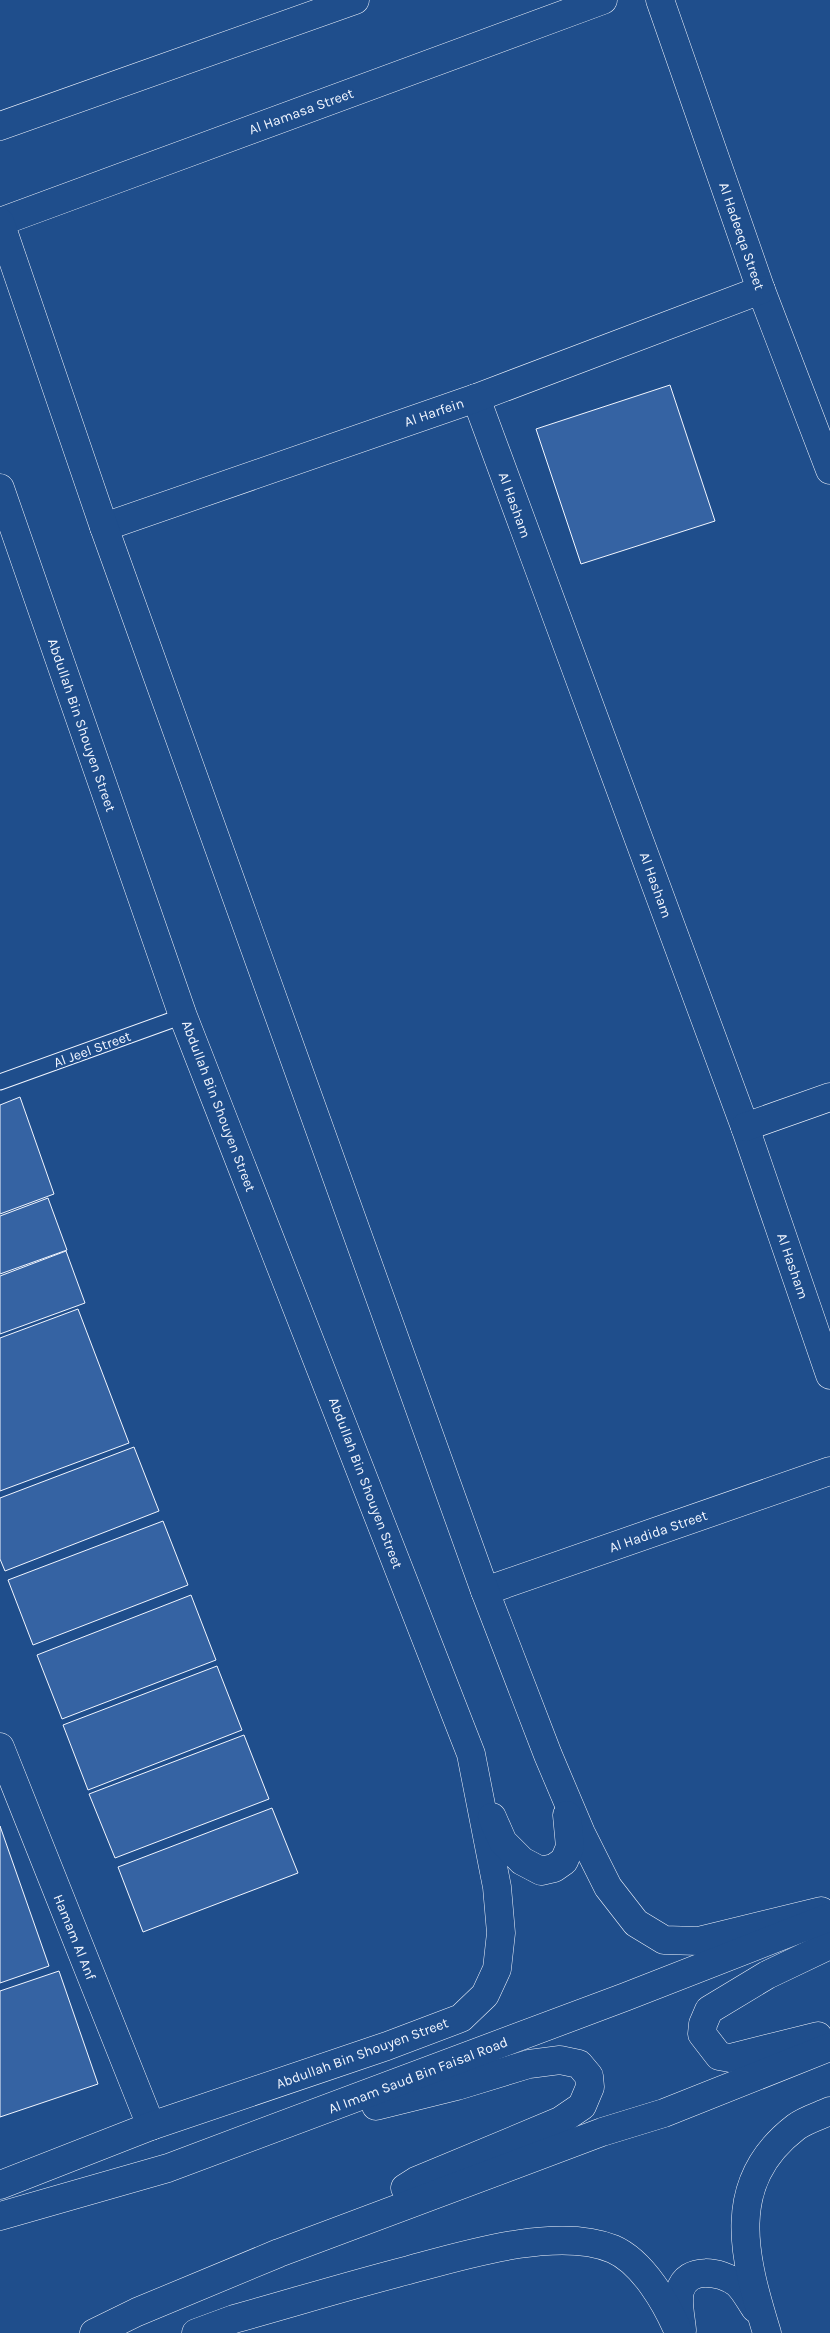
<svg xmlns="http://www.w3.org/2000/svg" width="830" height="2333" viewBox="0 0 830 2333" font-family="Karla,sans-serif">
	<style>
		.building { fill: #3563a3; stroke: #f2f6ff }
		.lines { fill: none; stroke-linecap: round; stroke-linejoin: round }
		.service-casing { stroke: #f2f6ff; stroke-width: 17 }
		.minor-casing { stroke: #f2f6ff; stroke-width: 29 }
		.tertiary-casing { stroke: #f2f6ff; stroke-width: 29 }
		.secondary-casing { stroke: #f2f6ff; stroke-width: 29 }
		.service { stroke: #1f4e8c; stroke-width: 15 }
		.minor { stroke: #1f4e8c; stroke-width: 28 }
		.tertiary { stroke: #1f4e8c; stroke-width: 28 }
		.secondary { stroke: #1f4e8c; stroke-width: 28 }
		.labels { text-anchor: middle; stroke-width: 4; stroke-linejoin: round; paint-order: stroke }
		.street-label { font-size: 14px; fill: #f2f6ff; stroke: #1f4e8c }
	</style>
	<rect width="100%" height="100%" fill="#1f4e8c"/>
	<g class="building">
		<polygon points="670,385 715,521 581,564 536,429"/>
		<polygon points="20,1097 54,1194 0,1214 0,1105"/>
		<polygon points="48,1198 67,1250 0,1274 0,1216"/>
		<polygon points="66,1251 85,1303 0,1334 0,1276"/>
		<polygon points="78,1309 129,1443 0,1491 0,1338"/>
		<polygon points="134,1447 159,1511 5,1571 0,1559 0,1498"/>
		<polygon points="163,1521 188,1585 33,1645 8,1580"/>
		<polygon points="191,1595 216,1660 62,1719 37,1655"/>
		<polygon points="217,1666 242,1730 88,1790 63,1725"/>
		<polygon points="244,1735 269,1799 115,1858 89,1794"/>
		<polygon points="272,1808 298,1873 143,1932 118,1867"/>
		<polygon points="0,1826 49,1966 0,1983"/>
		<polygon points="59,1971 98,2084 0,2117 0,1991"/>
	</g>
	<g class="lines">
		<defs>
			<polyline id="service" points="0,1082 183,1016"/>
			<g id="minor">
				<polyline points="660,0 761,290 830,470"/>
				<polyline points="0,126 355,0"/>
				<polyline points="0,222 603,0"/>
				<polyline points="476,398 745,1127 830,1375"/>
				<polyline points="104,527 476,398 761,290"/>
				<polyline points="745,1127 830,1097"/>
				<polyline points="485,1591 830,1471"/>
				<polyline points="0,1747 151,2126"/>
			</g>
			<g id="tertiary">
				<polyline points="0,222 104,527 485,1591 548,1755 581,1833 608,1887 636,1923 664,1940 698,1941 821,1911"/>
				<polyline points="0,488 183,1016 471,1754 497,1887 501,1933 497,1969 485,1995 461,2018 387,2046 151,2126 0,2185"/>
				<polyline points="492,1817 503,1842 522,1861 541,1871 554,1868 564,1861 570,1847 567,1815"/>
				<path d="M682,2330C681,2318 677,2302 680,2291C687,2265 721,2272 737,2283C744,2289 750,2301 755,2308"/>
				<path d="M196,2333L234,2319C292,2303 350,2285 409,2270C464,2255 558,2226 613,2249C643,2262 667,2304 679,2333"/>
				<path d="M767,2333C744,2258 723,2183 796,2127C805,2120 819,2116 830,2111"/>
			</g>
			<g id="secondary">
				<polyline points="818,2036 730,2058 719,2056 702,2034 703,2024 709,2010 767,1975 830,1945"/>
				<polyline points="376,2106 457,2086 529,2064 560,2060 579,2064 589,2076 590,2087 582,2106 560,2121 416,2181 405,2188"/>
				<polyline points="0,2216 168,2168 625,1997 830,1917"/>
				<polyline points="94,2333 137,2312 279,2253 602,2132 664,2113 830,2047"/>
			</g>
		</defs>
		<use href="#service" class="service-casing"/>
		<use href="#minor" class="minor-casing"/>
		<use href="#tertiary" class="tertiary-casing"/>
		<use href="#secondary" class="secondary-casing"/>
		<use href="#service" class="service"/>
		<use href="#minor" class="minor"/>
		<use href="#tertiary" class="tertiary"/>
		<use href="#secondary" class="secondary"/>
	</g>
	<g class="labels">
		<g class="street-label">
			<text transform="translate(301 111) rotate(-20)" y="5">Al Hamasa Street</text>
			<text transform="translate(742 236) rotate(71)" y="5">Al Hadeeqa Street</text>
			<text transform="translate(434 412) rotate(-19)" y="5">Al Harfein</text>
			<text transform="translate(515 505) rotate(70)" y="5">Al Hasham</text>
			<text transform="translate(82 725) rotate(71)" y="5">Abdullah Bin Shouyen Street</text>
			<text transform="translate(656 885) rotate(70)" y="5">Al Hasham</text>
			<text transform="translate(92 1049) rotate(-20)" y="5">Al Jeel Street</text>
			<text transform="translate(219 1106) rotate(69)" y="5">Abdullah Bin Shouyen Street</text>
			<text transform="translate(793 1266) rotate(71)" y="5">Al Hasham</text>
			<text transform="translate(366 1483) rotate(69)" y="5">Abdullah Bin Shouyen Street</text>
			<text transform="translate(658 1531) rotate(-19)" y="5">Al Hadida Street</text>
			<text transform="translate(75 1937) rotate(68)" y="5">Hamam Al Anf</text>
			<text transform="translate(362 2053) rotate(-20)" y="5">Abdullah Bin Shouyen Street</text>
			<text transform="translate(418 2075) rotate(-21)" y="5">Al Imam Saud Bin Faisal Road</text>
		</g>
	</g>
</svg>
